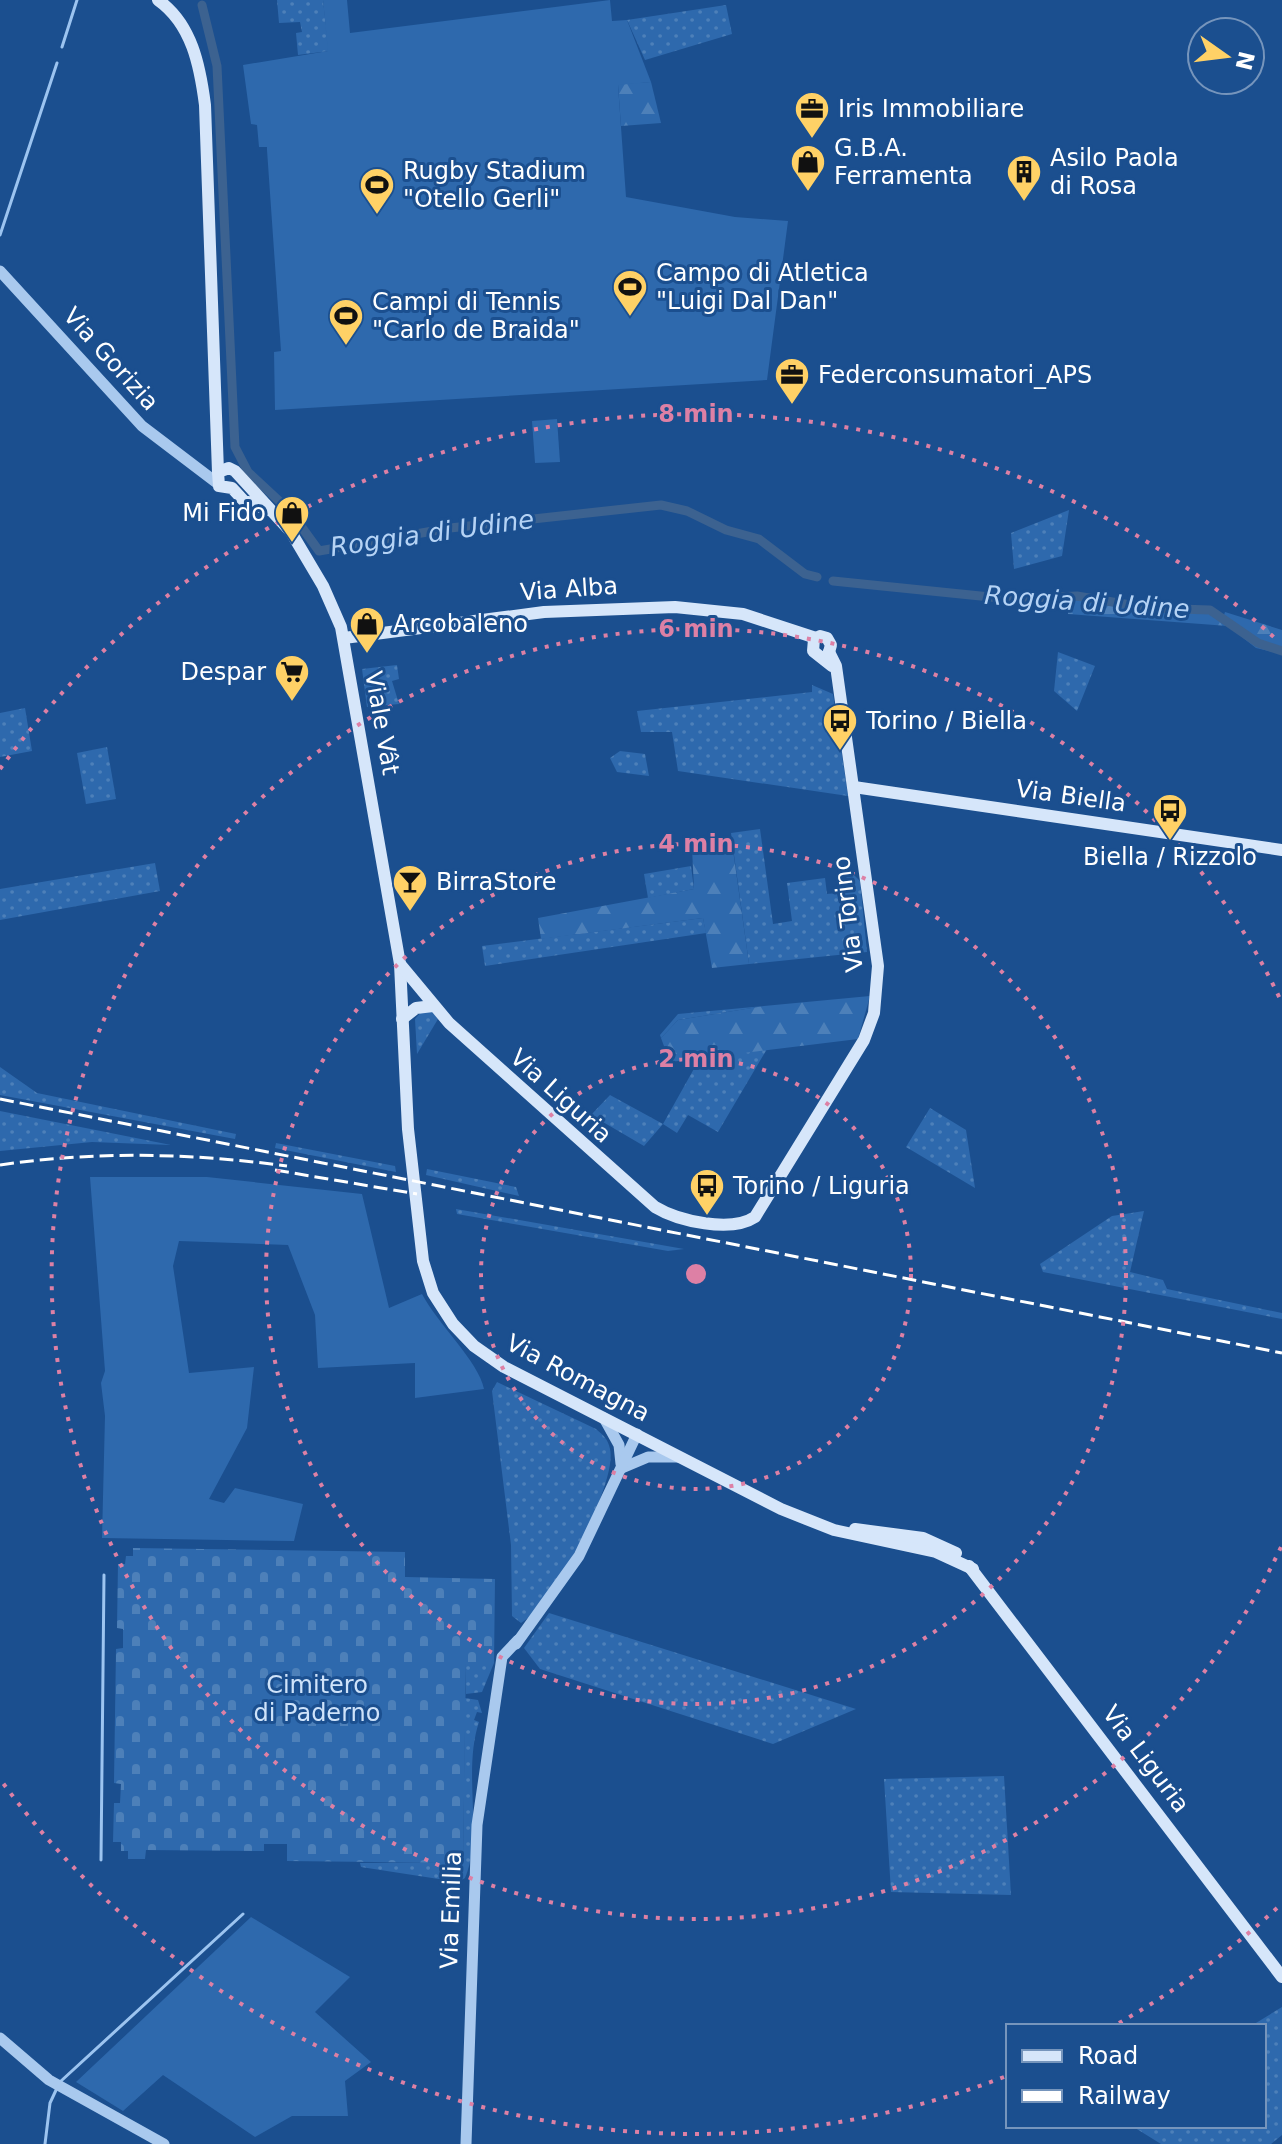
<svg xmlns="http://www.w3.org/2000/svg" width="1282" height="2144" viewBox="0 0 1282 2144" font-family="'DejaVu Sans',sans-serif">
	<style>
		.grass { fill: url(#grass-dots) }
		.forest { fill: url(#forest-firs) }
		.cemetery { fill: url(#cemetery-stones) }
		.garden { fill: #2e69ad }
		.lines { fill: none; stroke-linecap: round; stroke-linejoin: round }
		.stream { stroke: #9cc4f0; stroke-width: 3 }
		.canal { stroke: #3c6290; stroke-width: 9 }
		.tertiary { stroke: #a9c9ee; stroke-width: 11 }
		.secondary { stroke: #d6e6fa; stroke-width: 12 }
		.rail { stroke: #fff; stroke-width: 3; stroke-dasharray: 14 6; stroke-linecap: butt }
		.ring { fill: none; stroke: #dd80a5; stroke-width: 4; stroke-dasharray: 4 8 }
		.labels { text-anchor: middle; stroke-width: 6; stroke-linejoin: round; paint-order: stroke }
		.poi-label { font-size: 24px; fill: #fff; stroke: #1b4f8f; text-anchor: start }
		.street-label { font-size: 24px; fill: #fff; stroke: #1b4f8f }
		.park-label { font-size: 24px; fill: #cfe3fa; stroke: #1b4f8f }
		.water-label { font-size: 26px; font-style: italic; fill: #b5d3f5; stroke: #1b4f8f }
		.centre { fill: #dd80a5; stroke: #1b4f8f; stroke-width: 4 }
		.ring-label { font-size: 24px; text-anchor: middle; font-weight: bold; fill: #dd80a5; stroke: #1b4f8f; stroke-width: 6; stroke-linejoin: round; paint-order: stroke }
	</style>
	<defs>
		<pattern id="grass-dots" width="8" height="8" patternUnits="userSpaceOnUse" patternTransform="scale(2)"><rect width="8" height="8" fill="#2e69ad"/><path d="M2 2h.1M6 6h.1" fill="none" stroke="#4d80b9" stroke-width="1.8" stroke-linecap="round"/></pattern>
		<pattern id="forest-firs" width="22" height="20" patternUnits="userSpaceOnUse" patternTransform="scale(2)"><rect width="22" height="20" fill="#2e69ad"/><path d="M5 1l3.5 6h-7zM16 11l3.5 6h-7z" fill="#4d80b9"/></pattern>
		<pattern id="cemetery-stones" width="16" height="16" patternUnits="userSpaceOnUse" patternTransform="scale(2)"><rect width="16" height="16" fill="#2e69ad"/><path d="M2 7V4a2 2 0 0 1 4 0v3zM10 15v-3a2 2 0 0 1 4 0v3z" fill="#4d80b9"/></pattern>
	</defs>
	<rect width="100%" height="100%" fill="#1b4f8f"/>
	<g class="grass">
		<polygon points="277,0 323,0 329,51 298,55 296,33 302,32 300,22 279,23"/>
		<polygon points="726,5 732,34 645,60 627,20"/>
		<polygon points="1069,510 1062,556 1014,569 1011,533"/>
		<polygon points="1058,652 1095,666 1077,711 1054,691"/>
		<polygon points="397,665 399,679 392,681 399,704 367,707 362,669"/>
		<polygon points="812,685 833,694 848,796 678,771 672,732 641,732 637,711 812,692"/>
		<polygon points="25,708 32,751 0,757 0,713"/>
		<polygon points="107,747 116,799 86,804 77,753"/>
		<polygon points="620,751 645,754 649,776 617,772 610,758"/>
		<polygon points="760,829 773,924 792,921 787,883 825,878 827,894 848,892 846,873 853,874 860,881 867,952 749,964 731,833"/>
		<polygon points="155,863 160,891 0,920 0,889"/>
		<polygon points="691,866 694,889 648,898 644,874"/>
		<polygon points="703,918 706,933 485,966 482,946"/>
		<polygon points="764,1006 678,1020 661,1038 660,1035 678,1014"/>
		<polygon points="432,1011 438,1019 417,1054 415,1019 421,1012"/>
		<polygon points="767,1049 718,1132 688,1115 677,1133 663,1124 644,1146 591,1115 610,1095 663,1124 700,1058"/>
		<polygon points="0,1067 37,1093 236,1134 235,1139 0,1095"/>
		<polygon points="930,1108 966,1130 975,1188 906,1147"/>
		<polygon points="0,1111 171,1145 92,1142 0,1151"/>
		<polygon points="276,1143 395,1166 396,1172 275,1148"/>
		<polygon points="427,1169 516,1187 519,1196 426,1175"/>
		<polygon points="456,1209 684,1249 668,1251 457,1214"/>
		<polygon points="1144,1211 1130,1272 1163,1280 1167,1289 1282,1313 1282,1319 1043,1272 1040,1264 1112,1216"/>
		<path d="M497,1382L596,1429C603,1435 608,1439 610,1449C618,1484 551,1607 521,1623L512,1616L511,1545L492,1391Z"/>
		<polygon points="549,1613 856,1709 773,1744 540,1669 524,1648"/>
		<polygon points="466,1663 494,1663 482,1692 466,1694"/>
		<path d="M465,1698L478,1700L482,1713L477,1712L474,1720L479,1722C462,1773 484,1834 465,1878L458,1882L361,1867L360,1863L463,1862Z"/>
		<polygon points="1004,1776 1011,1895 891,1892 884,1779"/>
		<polygon points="1282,2007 1282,2135 1271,2144 1161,2144 1132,2126 1264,2126 1264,2026 1251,2026"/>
	</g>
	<g class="forest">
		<polygon points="651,82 661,123 621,126 618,84"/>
		<polygon points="1068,599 1150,610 1210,613 1223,618 1225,612 1282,630 1282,654 1256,648 1228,626 1068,614"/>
		<polygon points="732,843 749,964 712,968 703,918 541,939 538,918 694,889 692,848"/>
		<polygon points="870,996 858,1039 670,1062 661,1038 678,1020 764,1006"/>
	</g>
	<polygon class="cemetery" points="133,1548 405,1552 405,1577 495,1579 494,1663 466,1663 463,1863 287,1861 287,1844 264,1844 264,1851 146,1850 145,1859 128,1859 128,1851 121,1851 121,1842 113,1842 114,1803 120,1803 121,1784 114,1783 116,1649 123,1648 123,1629 117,1628 118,1564 125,1564 126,1556 133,1556"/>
	<g class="garden">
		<polygon points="323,0 347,0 350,33 610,0 612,21 627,20 651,82 618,85 626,197 735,217 788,221 767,380 275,410 274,352 281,351 267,150 267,147 259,147 257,125 251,124 243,65 328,51"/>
		<polygon points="557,419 560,462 535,463 532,421"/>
		<path d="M90,1177H207L362,1194L389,1308L422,1294C437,1323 479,1362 484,1389L415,1398V1363L318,1368L315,1315L288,1245L179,1241L173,1266L189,1373L254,1367L247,1428L209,1499L224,1503L235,1488L303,1504L294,1541L102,1538L105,1416L101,1383L105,1371Z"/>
		<polygon points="251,1917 350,1977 315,2012 371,2062 345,2081 348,2116 292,2116 255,2137 163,2075 123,2111 76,2082"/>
	</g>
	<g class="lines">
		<g class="stream">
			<polyline points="62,47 77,0"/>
			<polyline points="0,235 57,63"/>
			<polyline points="101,1860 104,1575"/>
			<polyline points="61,2081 243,1914"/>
			<polyline points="45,2144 50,2103 57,2088"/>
		</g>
		<g class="canal">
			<polyline points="202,5 217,66 235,447 248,472 290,511 319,551 450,528 661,505 687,511 726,530 759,539 805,574 817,577"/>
			<polyline points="833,581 1010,599 1077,596 1148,608 1210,610 1258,643 1282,651"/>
		</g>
		<g class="tertiary">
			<polyline points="0,271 142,426 217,483"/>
			<polyline points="604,1418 619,1445 621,1464"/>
			<polyline points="622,1468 648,1457 678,1457"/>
			<polyline points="516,1644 579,1556 637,1434"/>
			<polyline points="0,2038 49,2080 164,2144"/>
			<polyline points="466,2144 477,1825 502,1657 518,1640"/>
		</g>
		<g class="secondary">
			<path d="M158,0C192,24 200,66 205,105L218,472"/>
			<polyline points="268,510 243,500 232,488 219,486 218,472 229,468 235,471 291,532 323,586 341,627 400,964 408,1129 423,1261 433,1293 453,1324 474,1346 504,1367 781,1509 834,1530 936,1552 973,1569"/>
			<polyline points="344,638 544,612 675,607 743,614 816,638"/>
			<polyline points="829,652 831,645 827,638 820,636 814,639 813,651 832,666"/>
			<polyline points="854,787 1282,850"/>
			<path d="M400,964L449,1023L655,1207C678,1221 731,1233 755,1217L864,1040L874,1013L878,966L836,666L829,652"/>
			<polyline points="402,1019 416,1008 433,1006"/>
			<polyline points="855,1529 923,1538 956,1553"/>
			<polyline points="969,1566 1282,1977"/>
		</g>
		<g class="rail">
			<polyline points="0,1099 1282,1353"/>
			<path d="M0,1165C96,1151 191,1153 287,1166"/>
			<polyline points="275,1170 417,1194"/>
		</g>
	</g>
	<g class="ring">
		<circle cx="696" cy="1274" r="215"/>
		<circle cx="696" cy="1274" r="430"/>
		<path d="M1281 1547A645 645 0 1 1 1281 1001"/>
		<path d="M1277 1908A860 860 0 0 1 1119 2023M1004 2077A860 860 0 0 1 0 1779M0 769A860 860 0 0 1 1277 640"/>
	</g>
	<defs>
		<symbol id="office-pin" viewBox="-11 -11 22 30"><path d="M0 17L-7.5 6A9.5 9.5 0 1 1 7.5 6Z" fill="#ffd166" stroke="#1b4f8f"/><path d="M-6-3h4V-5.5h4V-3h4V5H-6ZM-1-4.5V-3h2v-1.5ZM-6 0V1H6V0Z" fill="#111"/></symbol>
		<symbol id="shop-pin" viewBox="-11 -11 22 30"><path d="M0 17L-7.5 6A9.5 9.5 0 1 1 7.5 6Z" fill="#ffd166" stroke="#1b4f8f"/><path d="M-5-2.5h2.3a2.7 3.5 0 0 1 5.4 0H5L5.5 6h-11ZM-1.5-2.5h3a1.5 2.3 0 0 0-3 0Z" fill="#111"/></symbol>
		<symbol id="building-pin" viewBox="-11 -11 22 30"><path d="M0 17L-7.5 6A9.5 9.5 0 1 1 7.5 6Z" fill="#ffd166" stroke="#1b4f8f"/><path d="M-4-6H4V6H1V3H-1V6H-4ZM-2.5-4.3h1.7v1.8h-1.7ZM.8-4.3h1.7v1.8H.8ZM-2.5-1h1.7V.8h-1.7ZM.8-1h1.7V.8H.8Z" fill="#111"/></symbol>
		<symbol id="stadium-pin" viewBox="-11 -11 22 30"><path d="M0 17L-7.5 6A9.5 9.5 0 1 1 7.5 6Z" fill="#ffd166" stroke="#1b4f8f"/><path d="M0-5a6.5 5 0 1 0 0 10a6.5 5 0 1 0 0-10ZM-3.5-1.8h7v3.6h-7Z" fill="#111"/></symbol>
		<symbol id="supermarket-pin" viewBox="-11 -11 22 30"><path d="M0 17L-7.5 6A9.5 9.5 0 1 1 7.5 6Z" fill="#ffd166" stroke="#1b4f8f"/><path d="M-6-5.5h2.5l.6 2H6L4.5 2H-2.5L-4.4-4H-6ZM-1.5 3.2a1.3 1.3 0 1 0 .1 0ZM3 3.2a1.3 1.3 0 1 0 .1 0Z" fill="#111"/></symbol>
		<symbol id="bus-pin" viewBox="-11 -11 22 30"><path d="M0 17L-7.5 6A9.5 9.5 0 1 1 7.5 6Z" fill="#ffd166" stroke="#1b4f8f"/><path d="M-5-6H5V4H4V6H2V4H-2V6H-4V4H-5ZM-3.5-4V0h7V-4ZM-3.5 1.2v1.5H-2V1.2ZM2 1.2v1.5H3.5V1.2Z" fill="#111"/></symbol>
		<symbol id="bar-pin" viewBox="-11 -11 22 30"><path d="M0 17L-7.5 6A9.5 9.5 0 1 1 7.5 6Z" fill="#ffd166" stroke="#1b4f8f"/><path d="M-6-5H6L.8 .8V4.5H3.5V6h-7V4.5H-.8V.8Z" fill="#111"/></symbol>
	</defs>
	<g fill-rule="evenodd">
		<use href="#office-pin" x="792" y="89" width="40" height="54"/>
		<use href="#shop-pin" x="788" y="142" width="40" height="54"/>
		<use href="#building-pin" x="1004" y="152" width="40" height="54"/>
		<use href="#stadium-pin" x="357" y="165" width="40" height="54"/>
		<use href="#stadium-pin" x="610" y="267" width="40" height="54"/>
		<use href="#stadium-pin" x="326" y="296" width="40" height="54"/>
		<use href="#office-pin" x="772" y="355" width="40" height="54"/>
		<use href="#shop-pin" x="272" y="493" width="40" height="54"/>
		<use href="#shop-pin" x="347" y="604" width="40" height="54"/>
		<use href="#supermarket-pin" x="272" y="652" width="40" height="54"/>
		<use href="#bus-pin" x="820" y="701" width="40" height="54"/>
		<use href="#bus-pin" x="1150" y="791" width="40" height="54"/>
		<use href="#bar-pin" x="390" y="862" width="40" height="54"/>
		<use href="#bus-pin" x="687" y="1166" width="40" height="54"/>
	</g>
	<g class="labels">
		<g class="poi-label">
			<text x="838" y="117">Iris Immobiliare</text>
			<text x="834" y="156">G.B.A.<tspan x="834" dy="28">Ferramenta</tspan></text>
			<text x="1050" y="166">Asilo Paola<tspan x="1050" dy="28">di Rosa</tspan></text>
			<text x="403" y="179">Rugby Stadium<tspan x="403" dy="28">"Otello Gerli"</tspan></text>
			<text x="656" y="281">Campo di Atletica<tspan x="656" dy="28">"Luigi Dal Dan"</tspan></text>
			<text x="372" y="310">Campi di Tennis<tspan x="372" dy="28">"Carlo de Braida"</tspan></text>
			<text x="818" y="383">Federconsumatori_APS</text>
			<text x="266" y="521" text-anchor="end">Mi Fido</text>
			<text x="393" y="632">Arcobaleno</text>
			<text x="266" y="680" text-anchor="end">Despar</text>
			<text x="866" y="729">Torino / Biella</text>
			<text x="1170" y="865" text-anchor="middle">Biella / Rizzolo</text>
			<text x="436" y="890">BirraStore</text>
			<text x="733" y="1194">Torino / Liguria</text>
		</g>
		<g class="street-label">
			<text transform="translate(111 359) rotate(48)" y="8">Via Gorizia</text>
			<text transform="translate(569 589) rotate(-4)" y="8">Via Alba</text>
			<text transform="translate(382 723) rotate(80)" y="8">Viale Vât</text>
			<text transform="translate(1071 796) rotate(8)" y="8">Via Biella</text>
			<text transform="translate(848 914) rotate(-97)" y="8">Via Torino</text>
			<text transform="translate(561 1096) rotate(42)" y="8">Via Liguria</text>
			<text transform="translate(578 1378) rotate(28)" y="8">Via Romagna</text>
			<text transform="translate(1146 1759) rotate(53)" y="8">Via Liguria</text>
			<text transform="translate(451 1910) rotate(-88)" y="8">Via Emilia</text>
		</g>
		<g class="park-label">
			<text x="317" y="1693">Cimitero<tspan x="317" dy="28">di Paderno</tspan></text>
		</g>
		<g class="water-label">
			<text transform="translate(432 533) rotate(-8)" y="9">Roggia di Udine</text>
			<text transform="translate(1087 602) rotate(4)" y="9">Roggia di Udine</text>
		</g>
	</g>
	<circle cx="696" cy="1274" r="12" class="centre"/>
	<g class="ring-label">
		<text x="696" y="422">8 min</text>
		<text x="696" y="637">6 min</text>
		<text x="696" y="852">4 min</text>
		<text x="696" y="1067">2 min</text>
	</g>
	<rect x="1006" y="2024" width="260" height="104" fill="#1b4f8f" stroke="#7695bc" stroke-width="2"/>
	<rect x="1022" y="2050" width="40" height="12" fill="#d6e6fa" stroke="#7695bc" stroke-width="2"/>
	<text x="1078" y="2064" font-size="24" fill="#ffffff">Road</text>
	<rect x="1022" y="2090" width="40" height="12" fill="#ffffff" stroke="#7695bc" stroke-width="2"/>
	<text x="1078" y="2104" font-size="24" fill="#ffffff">Railway</text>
	<g transform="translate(1226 56) rotate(104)"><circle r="38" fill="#1b4f8f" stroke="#7695bc" stroke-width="2"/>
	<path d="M0-6L14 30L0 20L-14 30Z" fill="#ffd166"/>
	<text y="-12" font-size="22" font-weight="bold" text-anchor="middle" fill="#ffffff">N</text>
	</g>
</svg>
